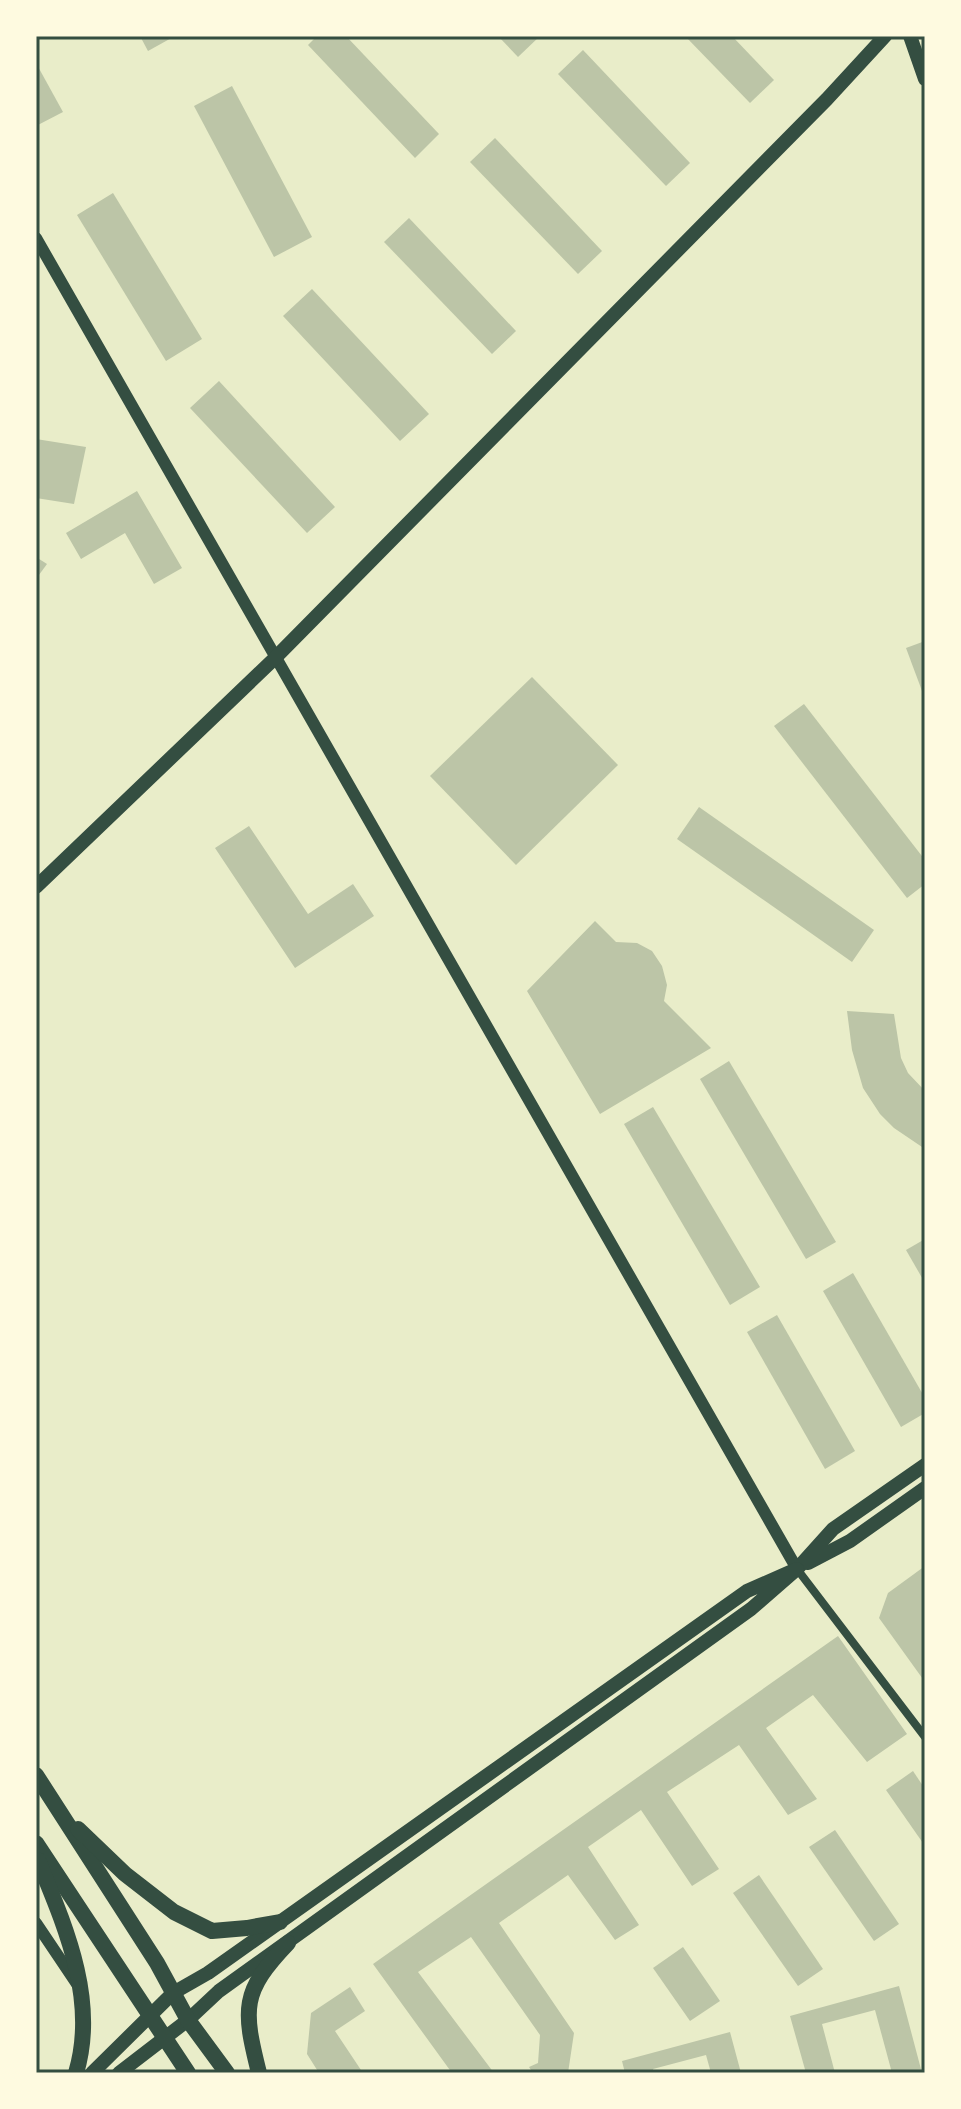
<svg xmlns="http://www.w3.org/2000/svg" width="961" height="2109" viewBox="0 0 961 2109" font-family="Mulish,sans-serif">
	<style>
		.building { fill: #bcc5a7 }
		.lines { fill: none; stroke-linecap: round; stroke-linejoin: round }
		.minor { stroke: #344e41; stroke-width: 8 }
		.tertiary { stroke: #344e41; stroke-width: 12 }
		.secondary { stroke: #344e41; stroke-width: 14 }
		.primary { stroke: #344e41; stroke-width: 16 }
		.neatline { fill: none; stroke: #344e41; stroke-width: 3 }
	</style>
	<rect width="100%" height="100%" fill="#e9edc9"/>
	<g class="building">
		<polygon points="140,36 175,36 148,51"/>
		<polygon points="317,36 346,36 439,134 415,158 308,45"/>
		<polygon points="498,36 540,36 518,57"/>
		<polygon points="685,36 732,36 774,80 750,103"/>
		<polygon points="583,50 690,163 666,186 558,74"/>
		<polygon points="36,63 63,112 36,126"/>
		<polygon points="232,86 312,237 274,257 194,106"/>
		<polygon points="495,138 602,251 578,274 470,162"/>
		<polygon points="113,193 202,339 166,361 77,215"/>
		<polygon points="409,218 516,331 492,354 384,242"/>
		<polygon points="312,289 429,414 400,441 283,316"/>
		<polygon points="219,381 335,507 307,533 190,408"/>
		<polygon points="36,439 86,447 74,504 36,498"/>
		<polygon points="137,491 182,568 154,584 125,533 81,559 66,533"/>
		<polygon points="36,557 47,564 36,579"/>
		<polygon points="925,641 925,699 906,648"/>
		<polygon points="532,677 618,765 516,865 430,776"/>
		<polygon points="804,704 925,860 925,884 907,898 774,726"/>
		<polygon points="699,807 874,930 852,962 677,839"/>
		<polygon points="249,826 308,914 353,884 374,916 295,968 215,848"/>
		<polygon points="595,921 616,942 637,943 652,951 662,966 667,985 664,1001 711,1048 600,1114 527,991"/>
		<polygon points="847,1011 894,1014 901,1058 908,1073 925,1091 925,1149 894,1128 880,1114 863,1088 852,1050"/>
		<polygon points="729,1061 836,1242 806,1259 700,1079"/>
		<polygon points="653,1107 760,1287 730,1305 624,1124"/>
		<polygon points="925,1239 925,1283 906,1250"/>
		<polygon points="853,1273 925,1398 925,1413 901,1427 823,1291"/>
		<polygon points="777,1315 855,1451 825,1469 747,1332"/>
		<polygon points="925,1566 925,1682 879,1618 888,1593"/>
		<polygon points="838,1636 907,1734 867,1762 813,1695 766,1728 817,1799 788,1815 739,1745 667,1792 719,1869 692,1886 641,1810 588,1847 639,1925 615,1940 568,1875 499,1923 574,2033 568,2073 533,2073 529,2067 538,2063 540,2035 471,1937 418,1972 494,2073 452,2073 373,1964"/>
		<polygon points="913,1771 925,1789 925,1846 886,1790"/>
		<polygon points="835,1830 899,1924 874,1941 809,1847"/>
		<polygon points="759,1875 823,1969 798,1986 733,1893"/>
		<polygon points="683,1947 720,2001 690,2021 653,1968"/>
		<polygon points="899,1986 922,2073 892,2073 875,2010 822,2024 835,2073 806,2073 790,2016"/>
		<polygon points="350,1987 365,2011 335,2031 363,2073 319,2073 307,2054 311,2013"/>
		<polygon points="730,2032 741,2073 711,2073 706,2055 653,2069 654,2073 625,2073 622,2061"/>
	</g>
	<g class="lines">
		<polyline class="minor" points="797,1569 925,1737"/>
		<g class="tertiary">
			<polyline points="36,238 797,1569"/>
			<polyline points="36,1923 77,1984"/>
		</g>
		<g class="secondary">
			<polyline points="910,36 925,79"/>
			<polyline points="36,887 274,659 827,99 885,36"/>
			<polyline points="808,1563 850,1541 925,1488"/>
			<polyline points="797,1569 833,1529 925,1465"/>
			<polyline points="92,2073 173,1993 208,1973 747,1591 797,1569 751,1609 219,1991 188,2020 119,2073"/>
		</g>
		<g class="primary">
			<polyline points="36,1775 157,1963 188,2020 227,2073"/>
			<polyline points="78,1829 125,1874 174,1912 212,1931 247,1928 280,1922"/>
			<polyline points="36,1843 188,2073"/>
			<path d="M38,1860C65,1926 98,2000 76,2073"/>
			<path d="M259,2073C243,2009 241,1992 288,1943"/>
		</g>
	</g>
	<rect width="961" height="2109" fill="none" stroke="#fefae0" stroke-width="76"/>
	<rect x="38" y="38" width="885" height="2033" class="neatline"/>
</svg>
